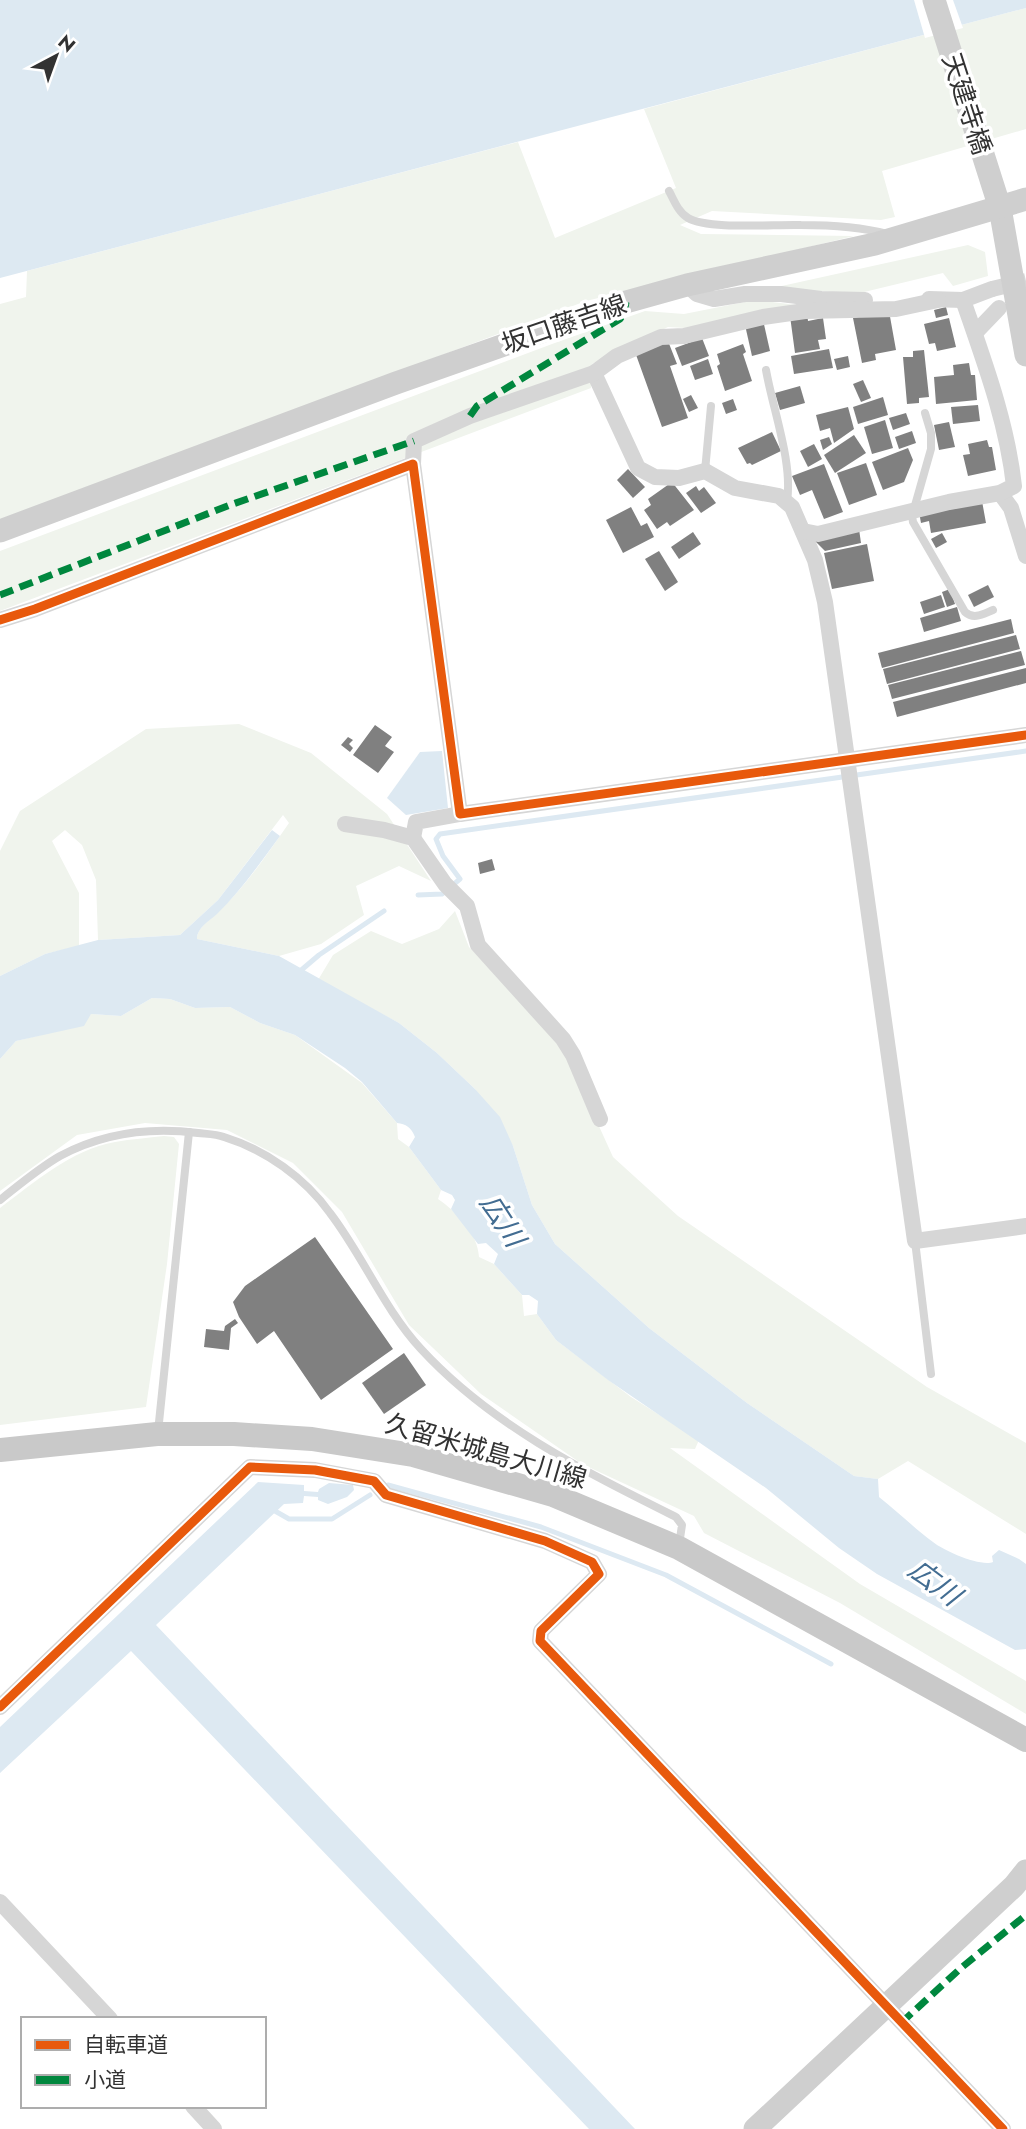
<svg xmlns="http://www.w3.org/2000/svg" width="1026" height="2129" viewBox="0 0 1026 2129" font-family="Jost,'Noto Sans JP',sans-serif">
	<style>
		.green { fill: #f0f4ed }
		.water { fill: #dde9f2 }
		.pier { fill: #fff }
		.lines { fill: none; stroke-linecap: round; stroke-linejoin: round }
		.stream { stroke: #dde9f2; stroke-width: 5 }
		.building { fill: #808080 }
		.minor-tunnel { stroke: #d6d6d6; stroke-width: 16; stroke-dasharray: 16 8; stroke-linecap: butt }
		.service { stroke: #d6d6d6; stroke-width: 8 }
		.minor { stroke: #d6d6d6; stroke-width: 16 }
		.secondary { stroke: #cfcfcf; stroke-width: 23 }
		.primary { stroke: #c9c9c9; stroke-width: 24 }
		.quiet { stroke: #00873e; stroke-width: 7; stroke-dasharray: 14 7; stroke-linecap: butt }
		.cycleway-casing { stroke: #fff; stroke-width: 13 }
		.cycleway { stroke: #e8590c; stroke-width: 9 }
		.labels { text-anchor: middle; stroke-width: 7; stroke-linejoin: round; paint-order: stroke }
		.street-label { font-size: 26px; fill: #323232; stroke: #fff }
		.water-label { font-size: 28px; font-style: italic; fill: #436d92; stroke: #fff }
	</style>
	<rect width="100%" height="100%" fill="#fff"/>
	<g class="green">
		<polygon points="1026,8 1026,129 882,171 895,217 881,220 712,211 680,225 701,234 854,236 586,301 0,521 0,304 26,297 27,271 518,142 555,238 676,188 644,109"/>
		<polygon points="968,245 985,252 988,276 953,286 943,273 860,293 768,289"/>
		<polygon points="755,300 797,305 702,329 668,327 592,364 591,388 0,611 0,551 552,344 645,311 684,314"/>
		<path d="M239,724L311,753L387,814L431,881L399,866L356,886L364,915L321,944L279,956L197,939C197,927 212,918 220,910C247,885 268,853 289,823L283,815L218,900L180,935L98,940L96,880L82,845L65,830L52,841L79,893V946L45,954L0,976V851L20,811L146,729Z"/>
		<polygon points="455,911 469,947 563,1047 613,1157 678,1216 927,1387 1026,1443 1026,1534 908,1461 878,1479 854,1476 747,1403 649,1328 555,1244 532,1205 513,1146 475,1089 437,1053 399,1023 318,980 333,955 371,931 402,944 439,929"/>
		<path d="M152,998L170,999L195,1008L230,1007L260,1023L295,1035L362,1083L397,1123L398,1139L409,1147L441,1190L438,1199C457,1212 478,1234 479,1257L494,1264L522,1295L524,1316L537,1314L556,1340L631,1397L699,1440L695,1449L670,1448L860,1584L1026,1681V1714L840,1603L704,1533L694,1516L582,1464L481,1394L409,1325L342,1212L293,1163L227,1130L145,1123L77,1135L0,1191V1059L16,1041L41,1035L91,1014L121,1016Z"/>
		<path d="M164,1136L174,1137L179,1144L167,1264L146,1407L0,1425V1208C35,1182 71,1150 115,1142C131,1139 148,1138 164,1136Z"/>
	</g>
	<g class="water">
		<polygon points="0,0 1026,0 1026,8 0,278"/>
		<polygon points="442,751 448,808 406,815 387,798 420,752"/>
		<path d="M272,830L280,836C260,863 241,891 217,914C209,921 197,928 197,939L279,956L399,1023L437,1053L475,1089L500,1117L513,1146L532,1205L555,1244L649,1328L747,1403L854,1476L878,1479L879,1497C897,1511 914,1528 933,1542C944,1551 981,1567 993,1562L992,1556L999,1550L1019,1559L1026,1564V1649L1015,1650L877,1574L839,1548L766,1488L608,1380L556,1340L537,1314L538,1301L529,1295H522L494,1264L498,1254L486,1243L478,1244L451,1209L455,1200L452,1195L441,1190L409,1147L415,1137C411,1127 406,1124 397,1123L362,1082L345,1068L295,1035L260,1023L230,1007L195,1008L170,999L152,998L121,1016L91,1014L84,1026L16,1041L0,1059V976L45,954L98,940L180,935L218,900Z"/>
		<polygon points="258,1482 304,1485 304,1491 318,1492 319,1489 329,1483 353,1485 354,1490 347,1497 328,1504 318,1500 318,1497 304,1496 303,1503 284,1504 156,1625 635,2129 589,2129 131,1651 0,1773 0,1727"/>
	</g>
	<polygon class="pier" points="914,0 953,0 963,28 925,38"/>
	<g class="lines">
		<g class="stream">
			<polyline points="418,895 442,894 460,879 443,856 436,839 440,834 1026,751"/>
			<polyline points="299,972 319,955 384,911"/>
			<polyline points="388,1485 541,1527 666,1575 831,1664"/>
			<polyline points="275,1511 289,1519 332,1519 370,1495"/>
		</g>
	</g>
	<g class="building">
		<polygon points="946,307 948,315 936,318 934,310"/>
		<polygon points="889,311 896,350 875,354 876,360 862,363 853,318"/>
		<polygon points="807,313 808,321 823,318 826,339 818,340 820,349 795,353 790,316"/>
		<polygon points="949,318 956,347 937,351 935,343 929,344 924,324"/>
		<polygon points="763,320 770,351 752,356 745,325"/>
		<polygon points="702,338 709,356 682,366 675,348"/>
		<polygon points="668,341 677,364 670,366 688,418 662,427 635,352"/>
		<polygon points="743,344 746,352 743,354 752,381 725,391 717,366 720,364 717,354"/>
		<polygon points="829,349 833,368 794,374 791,356"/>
		<polygon points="924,350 929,397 919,398 919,403 907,404 903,357 913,357 913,351"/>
		<polygon points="848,356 850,367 837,370 834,359"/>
		<polygon points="708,359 713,374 695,380 690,366"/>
		<polygon points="969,363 971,375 975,375 977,400 936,404 934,377 954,375 953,365"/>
		<polygon points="863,380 871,398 861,402 853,384"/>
		<polygon points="800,386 805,403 780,410 775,393"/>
		<polygon points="691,395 698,408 689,412 683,399"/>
		<polygon points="883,397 888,415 858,424 853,407"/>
		<polygon points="733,399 737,410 726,414 722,403"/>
		<polygon points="978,405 980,421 953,424 951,407"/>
		<polygon points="848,407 854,429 834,443 830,428 820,431 816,415"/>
		<polygon points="906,413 910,424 893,430 889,418"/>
		<polygon points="885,420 893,448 872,454 864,427"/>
		<polygon points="949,422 955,447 939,450 934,425"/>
		<polygon points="912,431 916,443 899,449 895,437"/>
		<polygon points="772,432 781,451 752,465 750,463 747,464 738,448"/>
		<polygon points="854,435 866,453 835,473 824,455"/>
		<polygon points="829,437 832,444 823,450 820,440"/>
		<polygon points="987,440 989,447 992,447 996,470 968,476 963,455 970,454 968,444"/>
		<polygon points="814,444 822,459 808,467 800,451"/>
		<polygon points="908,448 913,460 904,482 883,490 872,462"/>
		<polygon points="866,463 877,495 849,505 837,473"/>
		<polygon points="824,464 843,512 824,519 812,490 800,495 792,476"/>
		<polygon points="628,469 645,487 633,498 617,480"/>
		<polygon points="672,482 694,510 670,526 667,522 657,529 644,510 651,505 648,499"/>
		<polygon points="696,486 699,491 704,487 716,503 701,513 686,493"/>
		<polygon points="982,501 986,523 931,533 929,521 921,523 919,512"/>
		<polygon points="631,507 641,526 647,523 654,537 623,553 606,520"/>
		<polygon points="859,529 861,543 825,551 813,539"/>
		<polygon points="693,532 701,544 679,559 671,547"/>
		<polygon points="942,533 947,542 936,548 931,539"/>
		<polygon points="867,544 874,581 832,589 824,553"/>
		<polygon points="659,551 678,582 665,591 645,559"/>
		<polygon points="988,585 994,597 974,607 968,595"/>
		<polygon points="950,589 955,604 947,607 942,592"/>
		<polygon points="941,595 945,607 924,614 920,602"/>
		<polygon points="957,607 961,621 924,632 920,618"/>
		<polygon points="1011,619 1014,633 882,668 878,653"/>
		<polygon points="1016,635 1020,649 887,684 883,669"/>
		<polygon points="1021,651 1025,665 892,699 888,685"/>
		<polygon points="1026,668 1026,683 897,717 893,702"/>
		<polygon points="375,725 392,737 385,746 394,752 378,773 353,755"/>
		<polygon points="348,737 353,740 349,744 353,748 350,752 341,745"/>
		<polygon points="492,859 495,870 480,874 478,863"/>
		<polygon points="315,1237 393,1349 321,1400 274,1331 257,1344 239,1317 233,1302 245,1286"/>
		<polygon points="235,1319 238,1323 231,1328 229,1350 204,1347 206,1329 224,1331 225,1326"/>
		<polygon points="404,1353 426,1385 384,1414 362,1383"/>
	</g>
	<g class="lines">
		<polyline class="minor-tunnel" points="992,289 1026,281"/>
		<g class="service">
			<path d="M669,191C674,200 678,212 688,218C708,230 775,224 801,225C829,225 861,227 888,234"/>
			<path d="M766,370C773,410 793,463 787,501"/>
			<path d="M925,413L931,433V449L912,516L913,522L965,612C974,620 983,614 993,610"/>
			<polyline points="705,471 711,406"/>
			<path d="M0,1200C19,1185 39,1168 60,1156C103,1133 151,1127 198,1133C207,1134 216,1134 224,1137C266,1150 305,1178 330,1213C363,1256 384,1309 421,1349C491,1425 584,1471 676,1517L682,1525L679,1545"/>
			<polyline points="915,1241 931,1374"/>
			<polyline points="158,1432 189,1132"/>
		</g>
		<g class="minor">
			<polyline points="687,285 697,294 714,299 745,294 781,294 821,299 865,300"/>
			<polyline points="929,299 963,300 992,289"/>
			<polyline points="975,333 999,308"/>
			<polyline points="594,373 638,468 655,477 679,478 705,471 735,488 779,496 792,507 815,560 825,602 915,1241 1026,1226"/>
			<polyline points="413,464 414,441 470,416 594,373 617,356 661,337 684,336 763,317 805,311 896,309 938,300"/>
			<polyline points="1000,493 1011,508 1026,556"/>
			<path d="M803,531L818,534L949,502L1000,493L1014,486C1007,422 984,361 963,300"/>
			<polyline points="0,620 35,609 413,464 460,814 1026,735"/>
			<polyline points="345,824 384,830 413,838 445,884 467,906 478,945 563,1039 573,1055 600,1119"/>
			<polyline points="413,838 416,822 460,814"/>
			<polyline points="0,1707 250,1467 315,1470 374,1481 386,1495 545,1541 592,1562 599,1574 541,1631 540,1641 1003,2129"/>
			<polyline points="0,1902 110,2019"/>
			<polyline points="193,2106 214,2129"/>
		</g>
		<g class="secondary">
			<polyline points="934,0 1000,208 1026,355"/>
			<polyline points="0,531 396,383 626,302 687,285 875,244 1026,199"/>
			<polyline points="755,2129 1014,1886 1026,1871"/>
		</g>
		<polyline class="primary" points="0,1450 157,1434 234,1434 312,1439 413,1455 553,1495 679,1548 1026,1740"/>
		<g class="quiet">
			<polyline points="470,416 477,406 620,319 624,313 626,302"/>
			<polyline points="0,595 230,505 414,441"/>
			<polyline points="901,2023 961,1968 1026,1915"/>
		</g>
		<defs>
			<g id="cycleway">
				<polyline points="0,620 35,609 413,464 460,814 1026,735"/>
				<polyline points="0,1707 250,1467 315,1470 374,1481 386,1495 545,1541 592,1562 599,1574 541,1631 540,1641 1003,2129"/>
			</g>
		</defs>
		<use href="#cycleway" class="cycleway-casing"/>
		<use href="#cycleway" class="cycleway"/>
	</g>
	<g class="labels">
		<g class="street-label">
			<text transform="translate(967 104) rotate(72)" y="9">天建寺橋</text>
			<text transform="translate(564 324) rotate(-19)" y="9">坂口藤吉線</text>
			<text transform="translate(486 1451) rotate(16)" y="9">久留米城島大川線</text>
		</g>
		<g class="water-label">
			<text transform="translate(503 1220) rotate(57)" y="10">広川</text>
			<text transform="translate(935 1582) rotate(37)" y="10">広川</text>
		</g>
	</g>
	<rect x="21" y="2017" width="245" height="91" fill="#ffffff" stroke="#adadad" stroke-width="2"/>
	<rect x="35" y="2040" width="35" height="10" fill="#e8590c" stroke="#adadad" stroke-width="2"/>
	<text x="84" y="2052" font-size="21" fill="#323232">自転車道</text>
	<rect x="35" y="2075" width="35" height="10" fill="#00873e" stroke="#adadad" stroke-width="2"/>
	<text x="84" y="2087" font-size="21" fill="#323232">小道</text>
	<g transform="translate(56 56) rotate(41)" stroke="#ffffff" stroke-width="5" paint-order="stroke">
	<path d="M0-5L12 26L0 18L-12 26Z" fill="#323232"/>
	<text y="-10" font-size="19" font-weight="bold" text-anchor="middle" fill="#323232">N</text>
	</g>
</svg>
